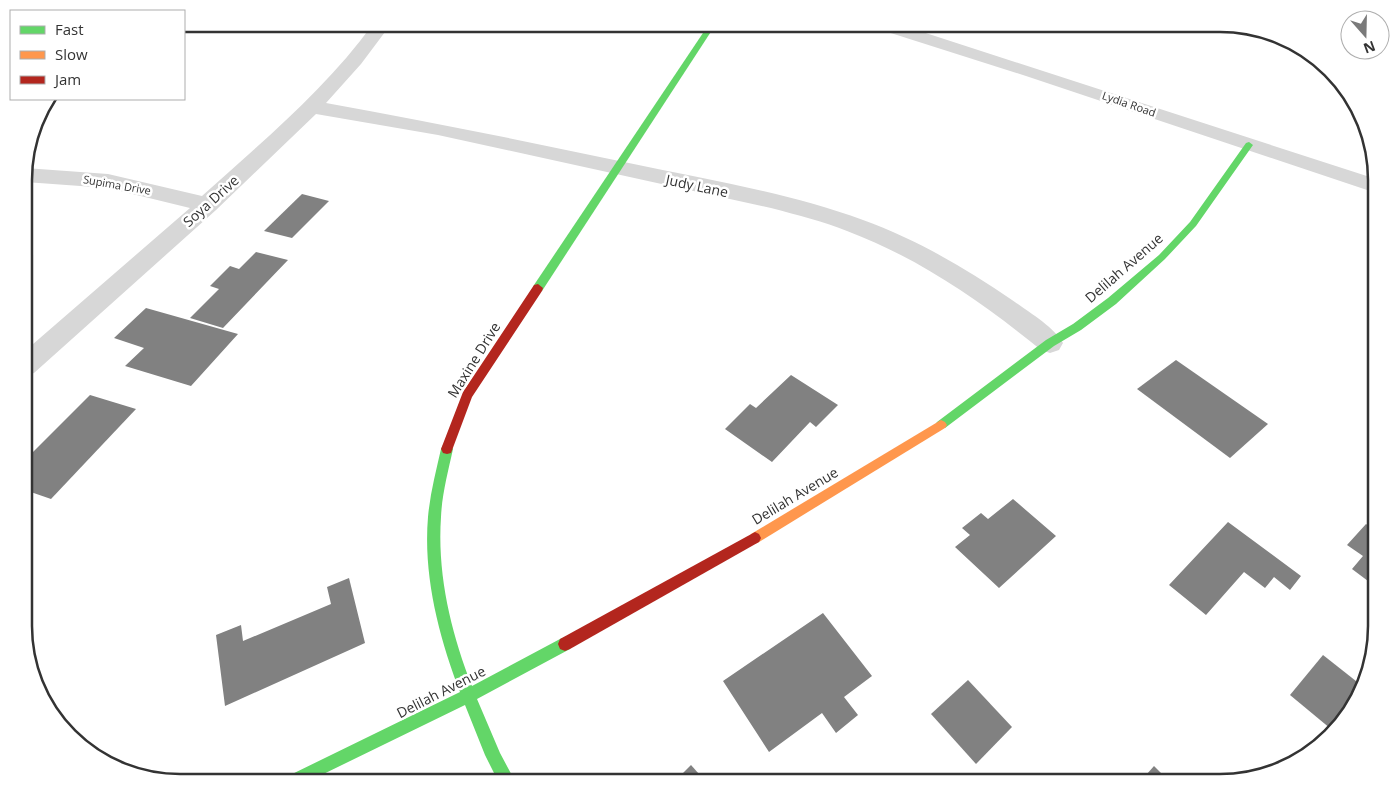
<svg xmlns="http://www.w3.org/2000/svg" width="1400" height="807" viewBox="0 0 1400 807" font-family="'Open Sans',sans-serif">
	<style>
		.building { fill: #818181 }
		.lines { fill: none; stroke-linecap: round; stroke-linejoin: round }
		.street { fill: #d7d7d7; fill-rule: evenodd }
		.fast { fill: #63d668; fill-rule: evenodd }
		.slow { fill: #ff974d; fill-rule: evenodd }
		.jam { fill: #b3261e; fill-rule: evenodd }
		.labels { text-anchor: middle; stroke-width: 5; stroke-linejoin: round; paint-order: stroke }
		.far-street-label { font-size: 11px; fill: #333; stroke: #fff }
		.street-label { font-size: 14px; fill: #333; stroke: #fff }
		.rim { fill: none; stroke: #333; stroke-width: 2.5 }
	</style>
	<rect width="100%" height="100%" fill="#fff"/>
	<g class="building">
		<polygon points="302,194 329,201 292,238 264,231"/>
		<polygon points="256,252 288,260 223,328 190,318 219,289 210,286 230,266 239,269"/>
		<polygon points="146,308 238,334 191,386 125,366 144,348 114,338"/>
		<polygon points="1176,360 1268,424 1230,458 1137,389"/>
		<polygon points="791,375 838,405 816,427 810,422 772,462 725,429 750,404 756,408"/>
		<polygon points="90,395 136,409 51,499 25,490 25,460"/>
		<polygon points="1013,499 1056,536 999,588 955,547 970,535 962,528 981,513 988,519"/>
		<polygon points="1228,522 1301,576 1290,590 1274,577 1265,588 1244,572 1206,615 1169,585"/>
		<polygon points="1366,524 1376,531 1376,587 1352,569 1363,556 1347,545"/>
		<polygon points="349,578 365,643 225,706 216,635 241,625 243,641 331,604 327,587"/>
		<polygon points="823,613 872,676 844,697 858,715 836,733 822,713 769,752 723,681"/>
		<polygon points="1323,655 1361,685 1355,705 1331,729 1290,695"/>
		<polygon points="968,680 1012,727 976,764 931,714"/>
		<polygon points="691,765 707,783 673,783"/>
		<polygon points="1154,766 1171,783 1139,783"/>
	</g>
	<g class="lines">
		<g class="street">
			<path d="M373,24H391L361,64L326,103C426,121 525,141 624,162C704,179 786,192 863,220C916,239 965,268 1012,300C1027,311 1054,327 1063,343L1059,350L1050,353L1041,350C982,302 919,258 847,231C823,221 797,215 771,208L438,135L316,114L216,210L34,373L25,376V351L190,208L108,188L25,182V168L108,174L202,196C262,142 326,89 373,24Z"/>
			<polygon points="872,24 898,24 1376,179 1376,193 1026,76 875,28"/>
		</g>
		<g class="fast">
			<polygon points="709,24 716,24 542,291 534,291 533,288 534,285"/>
			<polygon points="1249,142 1253,145 1196,226 1165,259 1116,304 1081,330 1054,346 945,428 937,428 935,425 937,422 1046,340 1073,324 1108,298 1159,255 1190,222 1246,143"/>
			<path d="M447,444L451,445L453,449C448,472 442,494 441,517C437,574 451,633 472,686L560,639L565,637L570,639L572,644L570,649L477,699L500,753L516,783H499L485,755L465,705L305,783H281L284,778L460,692C439,637 423,576 428,517C430,494 436,471 441,449L443,445Z"/>
		</g>
		<polygon class="slow" points="941,420 945,422 947,425 945,428 759,542 755,544 751,542 749,538 751,534"/>
		<g class="jam">
			<polygon points="538,284 543,288 542,291 472,397 451,453 447,454 443,453 441,449 463,392 534,285"/>
			<polygon points="755,532 759,534 761,538 759,542 570,649 565,651 560,649 558,644 560,639"/>
		</g>
	</g>
	<g class="labels">
		<g class="far-street-label">
			<text transform="translate(1129 104) rotate(19)" y="4">Lydia Road</text>
			<text transform="translate(117 185) rotate(10)" y="4">Supima Drive</text>
		</g>
		<g class="street-label">
			<text transform="translate(697 186) rotate(12)" y="5">Judy Lane</text>
			<text transform="translate(211 201) rotate(-42)" y="5">Soya Drive</text>
			<text transform="translate(1124 268) rotate(-41)" y="5">Delilah Avenue</text>
			<text transform="translate(474 360) rotate(-58)" y="5">Maxine Drive</text>
			<text transform="translate(795 496) rotate(-31)" y="5">Delilah Avenue</text>
			<text transform="translate(441 692) rotate(-27)" y="5">Delilah Avenue</text>
		</g>
	</g>
	<path d="M0 0H1400V807H0ZM180 32H1220A148 148 0 0 1 1368 180V626A148 148 0 0 1 1220 774H180A148 148 0 0 1 32 626V180A148 148 0 0 1 180 32Z" fill="#fff" fill-rule="evenodd"/>
	<path class="rim" d="M180 32H1220A148 148 0 0 1 1368 180V626A148 148 0 0 1 1220 774H180A148 148 0 0 1 32 626V180A148 148 0 0 1 180 32Z"/>
	<rect x="10" y="10" width="175" height="90" fill="#ffffff" stroke="#adadad"/>
	<rect x="20" y="26" width="25" height="8" fill="#63d668" stroke="#adadad"/>
	<text x="55" y="35" font-size="15" fill="#333333">Fast</text>
	<rect x="20" y="51" width="25" height="8" fill="#ff974d" stroke="#adadad"/>
	<text x="55" y="60" font-size="15" fill="#333333">Slow</text>
	<rect x="20" y="76" width="25" height="8" fill="#b3261e" stroke="#adadad"/>
	<text x="55" y="85" font-size="15" fill="#333333">Jam</text>
	<g transform="translate(1365 35) rotate(160)"><circle r="24" fill="#ffffff" stroke="#adadad"/>
	<path d="M0-4L9 19L0 12L-9 19Z" fill="#7a7a7a"/>
	<text y="-8" font-size="14" font-weight="bold" text-anchor="middle" fill="#333333">N</text>
	</g>
</svg>
